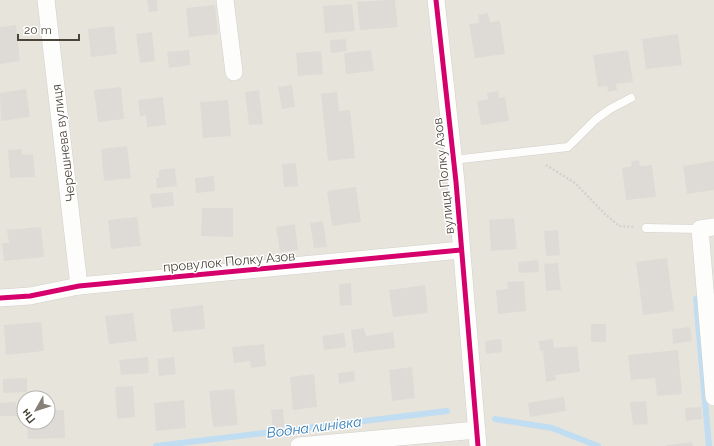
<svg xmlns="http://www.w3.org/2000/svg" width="714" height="446" viewBox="0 0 714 446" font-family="Raleway,sans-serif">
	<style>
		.residential { fill: #e7e4dc; fill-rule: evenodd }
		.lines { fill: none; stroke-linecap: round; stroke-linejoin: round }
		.stream { stroke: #c0ddf1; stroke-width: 6 }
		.building { fill: #dedbd6 }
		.service-casing { stroke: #d2d0cb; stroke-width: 9 }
		.minor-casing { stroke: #d2d0cb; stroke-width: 18 }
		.path { stroke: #d3d2cc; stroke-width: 2.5; stroke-dasharray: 2 2; stroke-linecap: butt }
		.service { stroke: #fdfdfc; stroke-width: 8 }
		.minor { stroke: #fdfdfc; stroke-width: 17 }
		.cycleway-casing { stroke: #fff; stroke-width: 8 }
		.cycleway { stroke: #d6006c; stroke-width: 5 }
		.labels { text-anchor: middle; stroke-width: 3; stroke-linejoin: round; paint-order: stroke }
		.street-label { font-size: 13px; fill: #4b4439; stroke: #fff }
		.water-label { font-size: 14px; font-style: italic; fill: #2e7ab2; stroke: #fff }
	</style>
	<rect width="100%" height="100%" fill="#f4f2ee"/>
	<path class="residential" d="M0,0H714V446H0ZM24,398H48V422H24Z"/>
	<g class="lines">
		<g class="stream">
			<polyline points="696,299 709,446"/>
			<polyline points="495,419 552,428 598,446"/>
			<polyline points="156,446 447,411"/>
		</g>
	</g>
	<g class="building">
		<polygon points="147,0 157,0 158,11 149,12"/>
		<polygon points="386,0 395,0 398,27 360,30 357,2"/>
		<polygon points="352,4 355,31 325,33 323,6"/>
		<polygon points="215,5 218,34 189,37 186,8"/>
		<polygon points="488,13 490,22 500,21 505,54 475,58 469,24 479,23 478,15"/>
		<polygon points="16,25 20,61 0,64 0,27"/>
		<polygon points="114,26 117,54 91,57 88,29"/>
		<polygon points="152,32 155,61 140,63 136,34"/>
		<polygon points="678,34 682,65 646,69 642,39"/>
		<polygon points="346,39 347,51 331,53 330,40"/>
		<polygon points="189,50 190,65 169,68 167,52"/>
		<polygon points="371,50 374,71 346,74 344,53"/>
		<polygon points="628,50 633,82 616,84 617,90 608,92 607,86 598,87 593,55"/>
		<polygon points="321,51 323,74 298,76 296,53"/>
		<polygon points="292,85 295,107 282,109 278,87"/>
		<polygon points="121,87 124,119 98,122 94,90"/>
		<polygon points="26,89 30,117 1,121 0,93"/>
		<polygon points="259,90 263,124 249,125 245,92"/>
		<polygon points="498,91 499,98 505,97 509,121 481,125 477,101 488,99 487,93"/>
		<polygon points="337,92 339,111 350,110 355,158 328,161 321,94"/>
		<polygon points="163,97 166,125 147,127 146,115 140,116 138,100"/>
		<polygon points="228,100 231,136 203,138 200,102"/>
		<polygon points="127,146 131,178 104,181 101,149"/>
		<polygon points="22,149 22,155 33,154 35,177 10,178 8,150"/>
		<polygon points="639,160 640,166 652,165 656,197 626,200 622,168 632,166 631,161"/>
		<polygon points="714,161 714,190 687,194 683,166"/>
		<polygon points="296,163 298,186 284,187 282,164"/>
		<polygon points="175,168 177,186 157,188 156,178 159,178 159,170"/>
		<polygon points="214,176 215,191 196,193 195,178"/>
		<polygon points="356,187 361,222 332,226 327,191"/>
		<polygon points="173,192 174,206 152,208 150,194"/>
		<polygon points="202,208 233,208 233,237 201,236"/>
		<polygon points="137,217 141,246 111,249 108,220"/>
		<polygon points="514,218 517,249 491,251 489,220"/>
		<polygon points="323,221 327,247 314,248 310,223"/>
		<polygon points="295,224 298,250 280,252 276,227"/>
		<polygon points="41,227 44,257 4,261 2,243 9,243 7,230"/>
		<polygon points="558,230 560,255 546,256 544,231"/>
		<polygon points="667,258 674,311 643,315 636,262"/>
		<polygon points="538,260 539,272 519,273 518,262"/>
		<polygon points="558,263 561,290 546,291 544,264"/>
		<polygon points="524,281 526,311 498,314 496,290 508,289 507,282"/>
		<polygon points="351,283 352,305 340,306 339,284"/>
		<polygon points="425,285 428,313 393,317 389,290"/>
		<polygon points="203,305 205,329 173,332 170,309"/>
		<polygon points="133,313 137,341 109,344 105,316"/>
		<polygon points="41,322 44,351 6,355 4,325"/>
		<rect x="591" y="324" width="15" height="18"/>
		<polygon points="690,327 692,341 673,344 672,329"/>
		<polygon points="364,328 366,336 393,332 395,348 354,353 351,330"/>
		<polygon points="344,333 346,347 324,350 322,336"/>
		<polygon points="501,339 502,352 486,354 485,341"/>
		<polygon points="553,339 554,348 577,346 580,372 555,375 556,380 546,382 543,351 540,351 539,341"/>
		<polygon points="264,344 266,366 251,368 250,361 234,363 232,347"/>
		<polygon points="678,350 682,394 657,396 655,378 631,380 628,355"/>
		<polygon points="148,357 149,373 121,375 119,360"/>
		<polygon points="174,357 176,374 159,376 157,359"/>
		<polygon points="412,367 415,398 392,401 389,370"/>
		<polygon points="354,371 355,381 339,384 338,373"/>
		<polygon points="314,374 317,407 293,410 290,377"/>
		<polygon points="27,378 27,392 3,393 3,379"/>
		<polygon points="133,386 135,417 117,419 115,387"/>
		<polygon points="234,389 238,425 213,427 209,391"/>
		<polygon points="564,397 566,411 530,417 528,403"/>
		<polygon points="184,400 186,428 156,431 154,403"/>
		<polygon points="646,401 648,424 633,425 630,402"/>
		<polygon points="16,402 17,416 0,416 0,403"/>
		<polygon points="701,407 702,419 686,421 685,408"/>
		<polygon points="283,409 285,430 273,431 271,410"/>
		<polygon points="48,410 64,410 65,438 28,439 27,422 48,422"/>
		<polygon points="692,442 693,446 667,446 667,445"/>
	</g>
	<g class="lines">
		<defs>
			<g id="service">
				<polyline points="453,160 568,147 595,120 610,109 631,98"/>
				<polyline points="646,228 700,229"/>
			</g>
			<g id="minor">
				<polyline points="46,0 79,286"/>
				<polyline points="225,0 234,72"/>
				<polyline points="436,0 456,182 478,446"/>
				<polyline points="714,227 700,229 714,397"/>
				<polyline points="0,298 30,296 79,286 461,250"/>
				<polyline points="299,446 477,430"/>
			</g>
		</defs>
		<use href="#service" class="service-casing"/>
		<use href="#minor" class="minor-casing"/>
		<polyline class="path" points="546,165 575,183 605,214 619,226 634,227"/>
		<use href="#service" class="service"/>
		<use href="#minor" class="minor"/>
		<defs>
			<g id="cycleway">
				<polyline points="436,0 456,182 478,446"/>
				<polyline points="0,298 30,296 79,286 461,250"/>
			</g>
		</defs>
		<use href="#cycleway" class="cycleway-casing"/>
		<use href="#cycleway" class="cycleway"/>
	</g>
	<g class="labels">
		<g class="street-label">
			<text transform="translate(63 143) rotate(-97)" y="5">Черешнева вулиця</text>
			<text transform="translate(443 176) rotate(-96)" y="5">вулиця Полку Азов</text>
			<text transform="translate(229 261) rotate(-5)" y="5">провулок Полку Азов</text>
		</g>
		<g class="water-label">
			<text transform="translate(314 427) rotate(-7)" y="5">Водна линівка</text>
		</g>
	</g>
	<g transform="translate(36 410) rotate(231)"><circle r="19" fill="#ffffff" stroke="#b7b4b0"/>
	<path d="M0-3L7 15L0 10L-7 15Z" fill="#868178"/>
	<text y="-6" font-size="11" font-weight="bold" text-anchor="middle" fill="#4b4439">Пн</text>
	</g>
	<path d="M18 34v6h61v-6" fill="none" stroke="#4b4439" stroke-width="2"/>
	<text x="24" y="34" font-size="12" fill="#4b4439" stroke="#ffffff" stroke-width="3" paint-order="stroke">20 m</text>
</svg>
